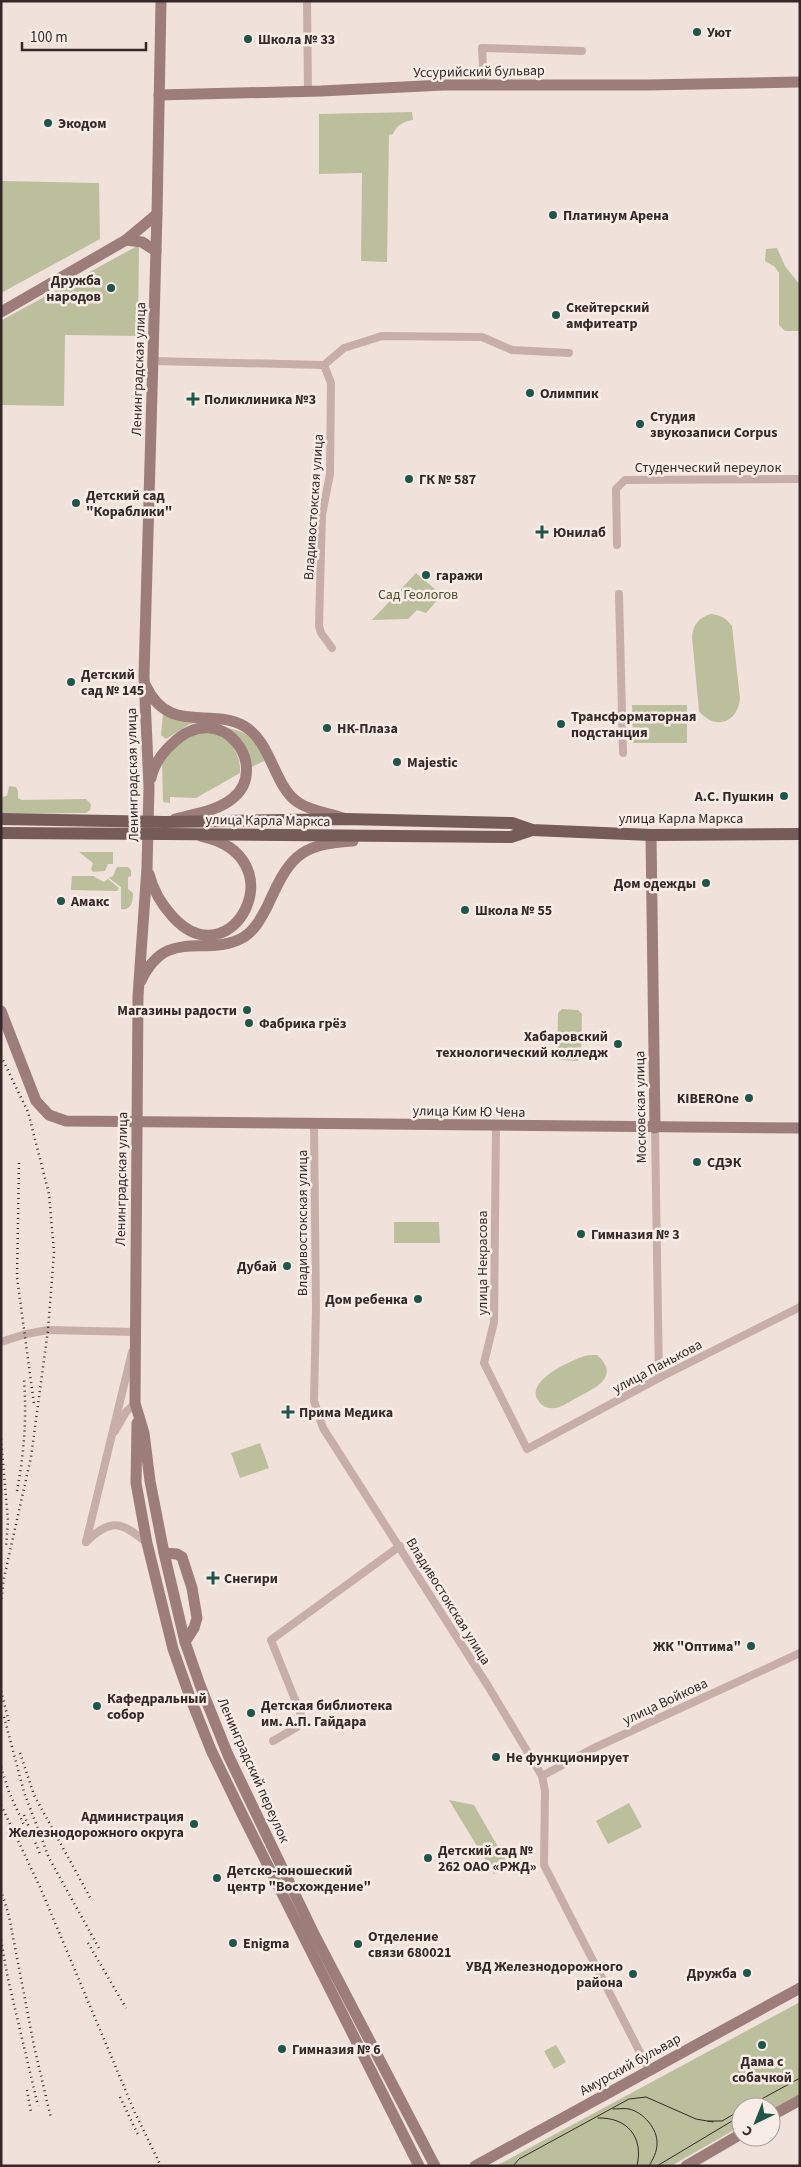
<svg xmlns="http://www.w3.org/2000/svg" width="801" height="2167" viewBox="0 0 801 2167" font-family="'Source Sans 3',sans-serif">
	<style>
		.green { fill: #bcbf9c }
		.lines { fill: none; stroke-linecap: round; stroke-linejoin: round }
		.street { stroke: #c8aea8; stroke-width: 8 }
		.secondary { stroke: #9c7d79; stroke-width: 11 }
		.primary { stroke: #765c59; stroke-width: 12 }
		.tram { stroke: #352928; stroke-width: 1 }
		.rail { stroke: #352928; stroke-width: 2.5; stroke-dasharray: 1 4; stroke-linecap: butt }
		.primary-bridge { stroke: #765c59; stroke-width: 12 }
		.poi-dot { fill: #1f554a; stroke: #f8ece7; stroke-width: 2 }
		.labels { text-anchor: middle; stroke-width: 5; stroke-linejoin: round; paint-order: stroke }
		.poi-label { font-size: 14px; font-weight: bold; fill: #352928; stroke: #f8ece7; text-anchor: start }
		.street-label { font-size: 14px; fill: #352928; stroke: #f8ece7 }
		.park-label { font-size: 14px; fill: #4e522d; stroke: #f8ece7 }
	</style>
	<rect width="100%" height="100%" fill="#f1e1db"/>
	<g class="green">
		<path d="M412,112L413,120C404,121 396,126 393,134L389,135L387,262L361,261L362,173L319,174V114Z"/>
		<polygon points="1,181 99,183 100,239 1,293"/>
		<polygon points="139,245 138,336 65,335 64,406 1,405 1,322 4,319"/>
		<polygon points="777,248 785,266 800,285 800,331 785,331 779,325 779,273 775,267 765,261 766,249"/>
		<polygon points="416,573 442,595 426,613 417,610 408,619 372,620"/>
		<path d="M711,614C721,615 726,618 732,626L740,699C737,724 714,730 699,711L692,637C693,624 699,618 711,614Z"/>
		<polygon points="632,705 687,705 687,743 633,743"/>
		<polygon points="163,714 198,723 190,724 166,739 161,735"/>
		<path d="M221,727C249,731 252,737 266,760L252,767L250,759Z"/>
		<path d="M198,732C204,733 212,732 217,734C233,740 241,758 240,773L196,798L170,797V803L163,802L162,761L169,751Z"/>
		<polygon points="9,786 16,787 18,791 18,798 22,800 86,799 91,804 90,810 86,813 4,814 1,812 1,797 7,796"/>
		<polygon points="79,852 113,852 113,864 108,864 105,871 93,872 91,869 93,863"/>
		<path d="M117,867H128L131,870V876L128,877V889L133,893C133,900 132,911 121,909V887L109,878L113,876Z"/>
		<polygon points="72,876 93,876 104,882 108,879 119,888 117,891 71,890"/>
		<polygon points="562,1009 578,1010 582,1014 581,1057 577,1061 561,1060 557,1056 558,1013"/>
		<polygon points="394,1222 439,1222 440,1243 394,1243"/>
		<path d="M597,1355C621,1376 596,1388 578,1397C570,1401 559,1410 550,1408C545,1408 540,1404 538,1400C526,1381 568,1362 582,1357C586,1355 592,1355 597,1355Z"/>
		<polygon points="260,1443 269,1468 240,1478 231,1453"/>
		<polygon points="449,1800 474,1805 509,1866 494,1874"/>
		<polygon points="629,1803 642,1827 608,1844 596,1821"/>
		<polygon points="800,2002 800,2094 771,2110 771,2107 741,2107 741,2126 671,2166 496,2166"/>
		<polygon points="556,2045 566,2062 554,2069 544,2051"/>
	</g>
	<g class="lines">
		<g class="street">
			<polyline points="307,1 308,92"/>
			<polyline points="484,85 482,48 582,51"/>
			<polyline points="153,361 324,365 344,348 382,336 482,337 512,350 569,353"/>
			<polyline points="324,365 331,383 330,474 322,515 319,626 321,633 332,648"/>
			<polyline points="617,545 616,489 625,480 800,479"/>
			<polyline points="619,594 623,753"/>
			<polyline points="314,1124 316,1309 314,1401 323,1428 488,1686 542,1776 545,1791 544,1865 649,2070"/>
			<polyline points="496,1126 494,1322 484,1363 527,1449 659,1378 800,1307"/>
			<polyline points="655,1128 659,1378"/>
			<polyline points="1,1342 26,1334 48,1330 135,1332"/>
			<polyline points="115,1431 126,1412 135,1403"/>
			<polyline points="86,1542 132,1352"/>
			<path d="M86,1542C111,1518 121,1521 147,1543"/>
			<polyline points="273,1741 297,1727 302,1717 271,1640 400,1546"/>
			<polyline points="542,1776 592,1749 800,1653"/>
		</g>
		<g class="secondary">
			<polyline points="161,1 157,214 144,676 149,787 147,868 138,996 135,1403 144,1433 150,1481 164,1553 185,1642 200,1685 228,1755 313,1932 435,2166"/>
			<polyline points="159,95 321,91 444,85 647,85 800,82"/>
			<polyline points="126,240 142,242 156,251"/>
			<polyline points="1,312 126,240 157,214"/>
			<path d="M146,686C169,735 210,707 244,726C272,742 274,788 299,803C311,811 329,813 343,818"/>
			<path d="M151,778C154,764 162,753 173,743C222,697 271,767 233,798C218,811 194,814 175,819"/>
			<polyline points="651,835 655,1128"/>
			<path d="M149,874C153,890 162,905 173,917C232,981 299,857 201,836"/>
			<path d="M141,981C167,925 206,959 244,937C255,930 261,918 267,907C289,859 297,844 353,841"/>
			<polyline points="1,1011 36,1101 49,1115 66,1121 800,1128"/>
			<polyline points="137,1423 136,1483 147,1543 173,1649 190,1697 211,1750 243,1816 419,2166"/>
			<polyline points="164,1553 177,1554 182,1557 192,1588 197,1618 194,1628 185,1642"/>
			<polyline points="771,2116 800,2100"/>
			<polyline points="475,2166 800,1988"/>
			<polyline points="686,2166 741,2134"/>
		</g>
		<g class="primary">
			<polyline points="165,822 346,819 512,823 532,830 651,835 800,834"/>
			<polyline points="164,834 511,837 532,830"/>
		</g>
		<g class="tram">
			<polyline points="747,2107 800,2078"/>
			<path d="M613,2109C618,2109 624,2108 629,2109C643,2112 658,2129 657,2144C657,2152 653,2159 649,2166"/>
			<path d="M598,2118C627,2117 644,2137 637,2166"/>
			<polyline points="708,2121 722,2121 741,2110"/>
			<polyline points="513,2166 519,2159 629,2099 646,2097 696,2119 713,2122"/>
			<polyline points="657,2166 732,2121"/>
		</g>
		<g class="rail">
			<polyline points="1,1056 28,1112 49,1194 54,1252 48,1330 31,1457 4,1578 1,1602"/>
			<polyline points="19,1163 17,1277 34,1404"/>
			<polyline points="1,1439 8,1521 6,1547"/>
			<path d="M17,1491C24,1453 27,1418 24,1379"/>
			<polyline points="1,1691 9,1722"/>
			<polyline points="4,1717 24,1792 49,1858 100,1950"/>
			<polyline points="20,1753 34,1795 92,1901"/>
			<polyline points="1,1767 9,1792 24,1825"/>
			<polyline points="1,1805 40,1887 135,2113 161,2166"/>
			<polyline points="24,1815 40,1854"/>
			<polyline points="1,1890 9,1916 34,2046 51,2118"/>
			<polyline points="1,1940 8,1979 38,2106"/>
			<polyline points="88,1943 126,2008"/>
			<polyline points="27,2090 31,2112"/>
			<polyline points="120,2097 138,2135"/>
		</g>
		<g class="primary-bridge">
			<polyline points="1,819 165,822"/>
			<polyline points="1,833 164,834"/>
		</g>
	</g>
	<g class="poi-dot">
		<circle cx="697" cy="32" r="5"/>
		<circle cx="248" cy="39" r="5"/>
		<circle cx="48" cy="123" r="5"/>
		<circle cx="553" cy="215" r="5"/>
		<circle cx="111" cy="288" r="5"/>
		<circle cx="556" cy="315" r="5"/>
		<circle cx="530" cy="393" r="5"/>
		<path d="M190.5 391.5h5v5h5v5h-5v5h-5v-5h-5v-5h5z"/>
		<circle cx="640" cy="424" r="5"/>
		<circle cx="409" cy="479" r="5"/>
		<circle cx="76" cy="503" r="5"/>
		<path d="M539.5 524.5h5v5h5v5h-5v5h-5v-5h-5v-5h5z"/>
		<circle cx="426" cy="575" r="5"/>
		<circle cx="71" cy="682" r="5"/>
		<circle cx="561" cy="724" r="5"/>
		<circle cx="327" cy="728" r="5"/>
		<circle cx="397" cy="762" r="5"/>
		<circle cx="784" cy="796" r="5"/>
		<circle cx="706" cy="883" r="5"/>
		<circle cx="61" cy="901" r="5"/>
		<circle cx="465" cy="910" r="5"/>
		<circle cx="247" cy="1010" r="5"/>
		<circle cx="249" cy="1023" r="5"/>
		<circle cx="618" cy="1044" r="5"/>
		<circle cx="749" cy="1098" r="5"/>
		<circle cx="697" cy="1162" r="5"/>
		<circle cx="581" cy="1234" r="5"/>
		<circle cx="287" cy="1266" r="5"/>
		<circle cx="418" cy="1299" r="5"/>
		<path d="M285.5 1404.5h5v5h5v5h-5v5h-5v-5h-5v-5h5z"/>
		<path d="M210.5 1570.5h5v5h5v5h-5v5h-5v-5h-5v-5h5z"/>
		<circle cx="751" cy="1646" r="5"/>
		<circle cx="97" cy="1706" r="5"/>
		<circle cx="251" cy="1713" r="5"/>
		<circle cx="496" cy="1757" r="5"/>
		<circle cx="194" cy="1824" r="5"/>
		<circle cx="428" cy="1858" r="5"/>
		<circle cx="217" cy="1878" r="5"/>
		<circle cx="233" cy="1943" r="5"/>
		<circle cx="358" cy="1944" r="5"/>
		<circle cx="747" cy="1973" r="5"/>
		<circle cx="633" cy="1974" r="5"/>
		<circle cx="762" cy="2045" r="5"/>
		<circle cx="282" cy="2049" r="5"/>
	</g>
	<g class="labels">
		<g class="poi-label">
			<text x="707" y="37">Уют</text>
			<text x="258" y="44">Школа № 33</text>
			<text x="58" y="128">Экодом</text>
			<text x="563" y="220">Платинум Арена</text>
			<text x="101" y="285" text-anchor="end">Дружба<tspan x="101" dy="16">народов</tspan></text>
			<text x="566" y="312">Скейтерский<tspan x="566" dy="16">амфитеатр</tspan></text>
			<text x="540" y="398">Олимпик</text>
			<text x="204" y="404">Поликлиника №3</text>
			<text x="650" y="421">Студия<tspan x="650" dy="16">звукозаписи Corpus</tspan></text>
			<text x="419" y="484">ГК № 587</text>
			<text x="86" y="500">Детский сад<tspan x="86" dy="16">"Кораблики"</tspan></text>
			<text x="553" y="537">Юнилаб</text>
			<text x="436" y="580">гаражи</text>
			<text x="81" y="679">Детский<tspan x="81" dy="16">сад № 145</tspan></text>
			<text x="571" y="721">Трансформаторная<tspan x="571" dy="16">подстанция</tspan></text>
			<text x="337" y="733">НК-Плаза</text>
			<text x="407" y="767">Majestic</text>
			<text x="774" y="801" text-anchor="end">А.С. Пушкин</text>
			<text x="696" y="888" text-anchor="end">Дом одежды</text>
			<text x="71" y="906">Амакс</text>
			<text x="475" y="915">Школа № 55</text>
			<text x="237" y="1015" text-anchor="end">Магазины радости</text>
			<text x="259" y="1028">Фабрика грёз</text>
			<text x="608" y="1041" text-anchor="end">Хабаровский<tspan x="608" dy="16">технологический колледж</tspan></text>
			<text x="739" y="1103" text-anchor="end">KIBEROne</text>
			<text x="707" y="1167">СДЭК</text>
			<text x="591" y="1239">Гимназия № 3</text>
			<text x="277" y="1271" text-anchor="end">Дубай</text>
			<text x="408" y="1304" text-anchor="end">Дом ребенка</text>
			<text x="299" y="1417">Прима Медика</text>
			<text x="224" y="1583">Снегири</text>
			<text x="741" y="1651" text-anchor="end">ЖК "Оптима"</text>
			<text x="107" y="1703">Кафедральный<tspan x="107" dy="16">собор</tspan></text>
			<text x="261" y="1710">Детская библиотека<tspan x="261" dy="16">им. А.П. Гайдара</tspan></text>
			<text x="506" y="1762">Не функционирует</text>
			<text x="184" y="1821" text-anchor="end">Администрация<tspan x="184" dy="16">Железнодорожного округа</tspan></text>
			<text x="438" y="1855">Детский сад №<tspan x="438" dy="16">262 ОАО «РЖД»</tspan></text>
			<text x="227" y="1875">Детско-юношеский<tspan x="227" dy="16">центр "Восхождение"</tspan></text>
			<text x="368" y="1941">Отделение<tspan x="368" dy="16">связи 680021</tspan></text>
			<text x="243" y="1948">Enigma</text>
			<text x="623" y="1971" text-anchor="end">УВД Железнодорожного<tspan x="623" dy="16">района</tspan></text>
			<text x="737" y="1978" text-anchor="end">Дружба</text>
			<text x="292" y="2054">Гимназия № 6</text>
			<text x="762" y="2066" text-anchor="middle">Дама с<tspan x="762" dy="16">собачкой</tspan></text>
		</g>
		<g class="street-label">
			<text transform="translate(479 71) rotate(-1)" y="5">Уссурийский бульвар</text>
			<text transform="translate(138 369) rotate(-88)" y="5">Ленинградская улица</text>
			<text x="708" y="472">Студенческий переулок</text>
			<text transform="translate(313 507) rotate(-86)" y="5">Владивостокская улица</text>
			<text transform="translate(132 775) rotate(-91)" y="5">Ленинградская улица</text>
			<text x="681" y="823">улица Карла Маркса</text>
			<text transform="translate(268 820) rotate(1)" y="5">улица Карла Маркса</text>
			<text transform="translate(640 1107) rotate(-91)" y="5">Московская улица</text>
			<text transform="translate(469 1111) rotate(1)" y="5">улица Ким Ю Чена</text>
			<text transform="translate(121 1179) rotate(-89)" y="5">Ленинградская улица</text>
			<text transform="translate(302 1223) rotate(-90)" y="5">Владивостокская улица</text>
			<text transform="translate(482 1263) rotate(-90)" y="5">улица Некрасова</text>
			<text transform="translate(657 1366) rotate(-28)" y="5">улица Панькова</text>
			<text transform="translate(449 1601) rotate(58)" y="5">Владивостокская улица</text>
			<text transform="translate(665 1701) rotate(-25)" y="5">улица Войкова</text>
			<text transform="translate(254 1770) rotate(66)" y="5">Ленинградский переулок</text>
			<text transform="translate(630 2064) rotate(-29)" y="5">Амурский бульвар</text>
		</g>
		<g class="park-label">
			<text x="418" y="599">Сад Геологов</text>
		</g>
	</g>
	<rect width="801" height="2167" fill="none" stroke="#352928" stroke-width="5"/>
	<g transform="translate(756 2122) rotate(223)"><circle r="24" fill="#f8ece7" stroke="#aa9e9b"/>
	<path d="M0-4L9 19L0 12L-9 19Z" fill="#1f554a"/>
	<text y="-8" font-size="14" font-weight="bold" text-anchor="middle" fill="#352928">С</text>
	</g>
	<path d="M22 42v8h124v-8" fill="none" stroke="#352928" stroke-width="2.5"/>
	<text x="30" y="42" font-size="15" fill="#352928" stroke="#f8ece7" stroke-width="4" paint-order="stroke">100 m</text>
</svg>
